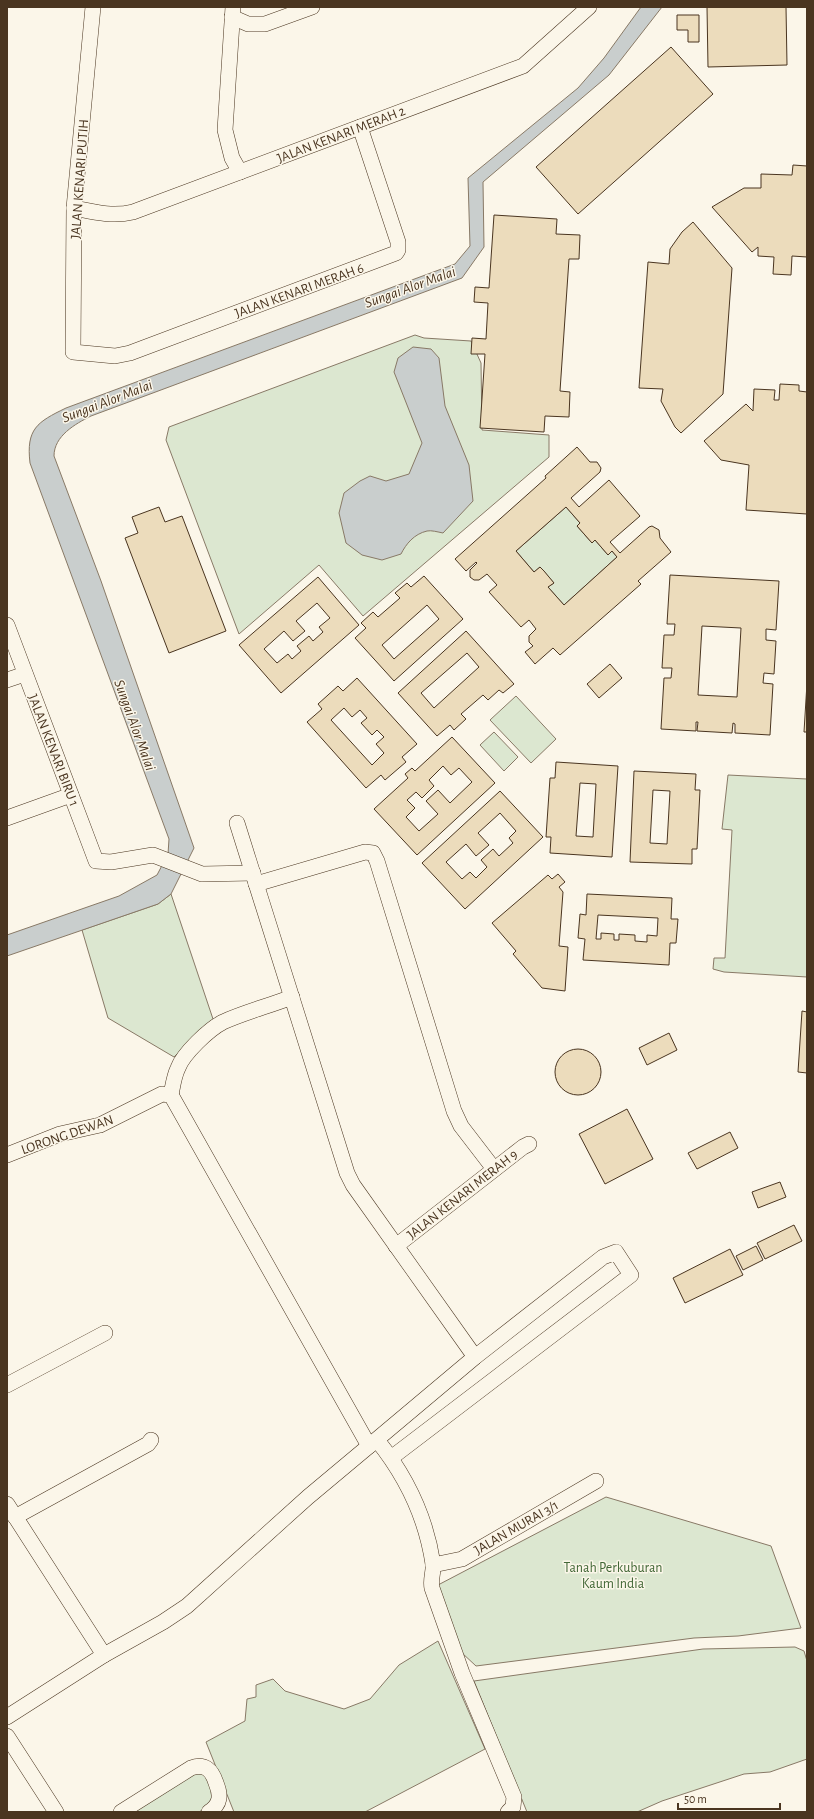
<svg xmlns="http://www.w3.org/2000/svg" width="814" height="1819" viewBox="0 0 814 1819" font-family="'Alegreya Sans',sans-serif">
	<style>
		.green { fill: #dce7d0; stroke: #887966 }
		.water { fill: #c9cecd; stroke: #887966 }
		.building { fill: #ecdcbc; stroke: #4a3520; fill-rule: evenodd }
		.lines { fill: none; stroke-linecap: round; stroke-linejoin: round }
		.minor-casing { stroke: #4a3520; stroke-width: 16 }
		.minor { stroke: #fbf6e9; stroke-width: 15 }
		.labels { text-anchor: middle; stroke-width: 3; stroke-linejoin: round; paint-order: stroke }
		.street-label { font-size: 14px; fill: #4a3520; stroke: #fbf6e9 }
		.park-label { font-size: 14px; fill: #436837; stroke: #fbf6e9 }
		.water-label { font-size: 15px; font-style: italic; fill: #4a3520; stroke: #fbf6e9 }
	</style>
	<rect width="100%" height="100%" fill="#fbf6e9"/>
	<g class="green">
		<polygon points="415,335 424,338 471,341 481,363 482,430 549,435 549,457 363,616 319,565 239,634 166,440 169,427"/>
		<polygon points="566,507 580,523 577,526 592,543 595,540 608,555 612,551 617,557 564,605 548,587 554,583 540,567 534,572 516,551"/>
		<polygon points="516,696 556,739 531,763 490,720"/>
		<polygon points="494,732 518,757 504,771 480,745"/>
		<polygon points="728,775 807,779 807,977 724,972 713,969 714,958 725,958 732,830 722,829"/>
		<polygon points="171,894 213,1019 174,1057 108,1018 82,930 158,904"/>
		<polygon points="606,1497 771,1546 801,1628 738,1636 694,1638 476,1666 461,1652 438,1585"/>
		<polygon points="438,1641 485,1749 365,1812 234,1812 206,1742 245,1721 247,1699 256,1697 256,1685 273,1679 285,1691 344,1709 370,1699 399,1665"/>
		<polygon points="795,1647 804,1651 807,1661 807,1759 770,1772 744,1774 662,1801 637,1812 527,1812 474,1681 703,1649"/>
		<polygon points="203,1772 214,1789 210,1805 199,1812 130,1812 191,1774"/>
	</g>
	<g class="water">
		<path d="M641,7H662L609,75L483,182L484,247L462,278L91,416C75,424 54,436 54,456L101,581L194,848L171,894L158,904L7,956V935L119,896L157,875L168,854L169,839L30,463C26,429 37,422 66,408L455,264L470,246L468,178L578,88L604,58Z"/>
		<path d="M413,347L431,349L439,358L445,406L469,465L473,501L443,533C438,532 431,530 427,531C414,534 406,544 401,554L382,560L362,555L346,543L339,513L344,493L360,481L370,476L386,481L409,474L422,443L394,372L398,358Z"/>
	</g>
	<g class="building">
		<polygon points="707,7 786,7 787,65 708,67"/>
		<polygon points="677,15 699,15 699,42 688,42 688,30 677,30"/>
		<polygon points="671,47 713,94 578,214 536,167"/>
		<polygon points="793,165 807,166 807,257 792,256 791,275 773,274 774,257 758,256 758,247 752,252 712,207 744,188 761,188 761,174 792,175"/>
		<polygon points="494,215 557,219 556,234 580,235 579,259 569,259 560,391 570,392 569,417 545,416 544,432 480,428 485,354 471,354 472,338 486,339 488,303 474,302 475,287 489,288"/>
		<polygon points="693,222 732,268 723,394 681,433 675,427 661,401 663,389 639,388 648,262 669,264 670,249 682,232"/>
		<polygon points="780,384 799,385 799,391 807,392 807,514 746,510 749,465 721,460 704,441 746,404 753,411 754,389 775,390 774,400 779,400"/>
		<path d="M577,447L590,462H597L601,468L600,472L571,498L579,507L609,480L640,516L610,542L620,553L649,527L652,526L659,530L660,538L671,552L638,581L641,584L560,655L553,648L535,664L525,652L533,646L529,642V636L536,629L529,620L521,627L499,603L489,592L497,585L487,574L479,580H474L470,577V570L477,563L476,562L466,571L455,559L546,478L545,476ZM566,507L580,523L577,526L592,543L595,540L608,555L612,551L617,557L564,605L548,587L554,583L544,571L540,567L534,572L516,551Z"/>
		<polygon points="159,507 165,522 182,516 226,631 169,653 125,538 138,533 132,517"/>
		<path d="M670,575L779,581L776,630L766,629V640L776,641L774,674L764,673L763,683L773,684L770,735L735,733V724L733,723L732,733L697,731L698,722H696V731L661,729L664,678H671L672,668H662L664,635H674L675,624H667ZM702,626L741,628L737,697L698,695Z"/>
		<path d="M424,576L463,619L394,681L355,638L366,628L361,623L373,612L378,617L400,598L395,593L407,583L411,587ZM427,605L439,619L394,659L382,645Z"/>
		<path d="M318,577L359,625L281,693L239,645ZM317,603L330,618L319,627L323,632L313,641L309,636L297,646L301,651L292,659L288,654L277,663L264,649L284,631L293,641L305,631L296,621Z"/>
		<path d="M466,631L514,684L503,693L499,690L488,700L483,695L461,714L466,719L454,730L450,725L437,736L398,693ZM467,653L479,667L434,708L421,693Z"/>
		<polygon points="610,664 622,678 599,698 587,684"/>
		<path d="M357,678L417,744L402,757L406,762L385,780L381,775L366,788L307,722L322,709L318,704L338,686L343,691ZM344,708L352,717L360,710L367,718L361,723L372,735L377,730L384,737L376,744L384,753L372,765L331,720Z"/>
		<polygon points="807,683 807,732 804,732"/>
		<path d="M452,737L495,783L417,855L374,809L408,778L405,774L412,768L415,771ZM443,766L451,775L459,768L472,782L450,803L438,790L426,801L438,814L419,831L406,817L415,808L407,800L416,792L422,798L434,786L429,780Z"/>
		<path d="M556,762L618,766L612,857L550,853L551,837H546L550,778H555ZM580,783L596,784L593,837L576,836Z"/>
		<path d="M634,771L696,774L695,790H700L697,849H692V864L630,862ZM653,790L670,791L667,844L650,843Z"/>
		<path d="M500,791L543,837L465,909L422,863ZM500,813L516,831L509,838L513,843L499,856L493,849L481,860L487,867L476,878L470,872L462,879L446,862L466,844L476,856L489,845L478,833Z"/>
		<polygon points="558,874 565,882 559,887 563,892 559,946 568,947 565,991 542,988 513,954 516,951 492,923 548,875 552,879"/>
		<path d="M587,894L672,898L671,919H678L676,943H670L669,965L583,960L585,939L578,938L580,914L586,915ZM598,915L658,918L657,936L647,935V942L635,941V935L619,934V940H614V934L601,933V939H596Z"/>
		<polygon points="802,1011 807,1012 807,1073 798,1072"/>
		<polygon points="669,1033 677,1050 647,1065 639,1048"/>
		<circle cx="578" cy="1072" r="23"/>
		<polygon points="627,1109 653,1159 605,1184 579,1134"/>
		<polygon points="730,1132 738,1148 697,1169 688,1153"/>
		<polygon points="780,1182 786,1197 758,1208 752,1192"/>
		<polygon points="794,1225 802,1241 765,1259 757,1243"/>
		<polygon points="756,1246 763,1260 743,1270 736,1256"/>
		<polygon points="730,1249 743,1275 685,1303 673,1278"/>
	</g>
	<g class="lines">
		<defs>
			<g id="minor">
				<polyline points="93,7 74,208 73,352 115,356 130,353 396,253 398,250 398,242 360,127"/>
				<polyline points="233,7 225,130 232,158 240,172"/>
				<polyline points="232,17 248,24 265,24 312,7"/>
				<path d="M74,208C94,212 112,217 133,212L523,66L589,7"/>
				<polyline points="7,625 96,861 111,862 153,855 202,874 253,873"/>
				<polyline points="7,680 25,674"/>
				<polyline points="7,818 71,795"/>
				<polyline points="237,823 347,1173 353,1185 475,1357"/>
				<polyline points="256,884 365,852 373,853 377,861 454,1111 461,1126 494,1169"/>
				<polyline points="171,1095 369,1446"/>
				<path d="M7,1155L60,1134L100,1125L162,1094L171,1095C173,1085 174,1076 178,1068C183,1054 209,1029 223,1022C245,1012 269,1006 292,997"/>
				<polyline points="396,1246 523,1147 529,1144"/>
				<polyline points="7,1385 105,1333"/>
				<path d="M377,1440C406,1476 426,1517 433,1564C434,1572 430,1579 432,1588L462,1673L514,1797L513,1807L508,1812"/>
				<polyline points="7,1504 104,1655"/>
				<polyline points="15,1517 148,1444 151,1440"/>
				<polyline points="433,1565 462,1559 596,1481"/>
				<polyline points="7,1717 104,1655 163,1622 187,1606 308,1497 369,1446 475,1357 603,1257 616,1252 631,1275 391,1458"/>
				<polyline points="7,1736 56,1812"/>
				<path d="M121,1812L191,1768C205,1763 212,1770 216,1783C221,1795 221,1804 209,1812"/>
			</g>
		</defs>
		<use href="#minor" class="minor-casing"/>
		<use href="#minor" class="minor"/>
	</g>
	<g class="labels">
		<g class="street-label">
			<text transform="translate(341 134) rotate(-21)" y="5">JALAN KENARI MERAH 2</text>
			<text transform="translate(79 179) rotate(-86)" y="5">JALAN KENARI PUTIH</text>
			<text transform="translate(299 290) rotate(-20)" y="5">JALAN KENARI MERAH 6</text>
			<text transform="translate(54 750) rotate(69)" y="5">JALAN KENARI BIRU 1</text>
			<text transform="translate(67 1134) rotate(-19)" y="5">LORONG DEWAN</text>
			<text transform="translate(462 1194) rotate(-38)" y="5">JALAN KENARI MERAH 9</text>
			<text transform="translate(516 1527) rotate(-30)" y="5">JALAN MURAI 3/1</text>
		</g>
		<g class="park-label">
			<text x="613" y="1572">Tanah Perkuburan<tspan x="613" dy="16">Kaum India</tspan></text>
		</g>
		<g class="water-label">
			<text transform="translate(410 287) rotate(-20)" y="5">Sungai Alor Malai</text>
			<text transform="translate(107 401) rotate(-21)" y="5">Sungai Alor Malai</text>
			<text transform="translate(135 725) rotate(70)" y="5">Sungai Alor Malai</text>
		</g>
	</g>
	<rect width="814" height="1819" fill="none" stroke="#4a3520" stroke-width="16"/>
	<path d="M678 1803v6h102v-6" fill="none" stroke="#4a3520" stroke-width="2"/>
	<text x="684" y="1803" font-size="12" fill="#4a3520" stroke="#fbf6e9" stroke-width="3" paint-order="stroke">50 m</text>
</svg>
